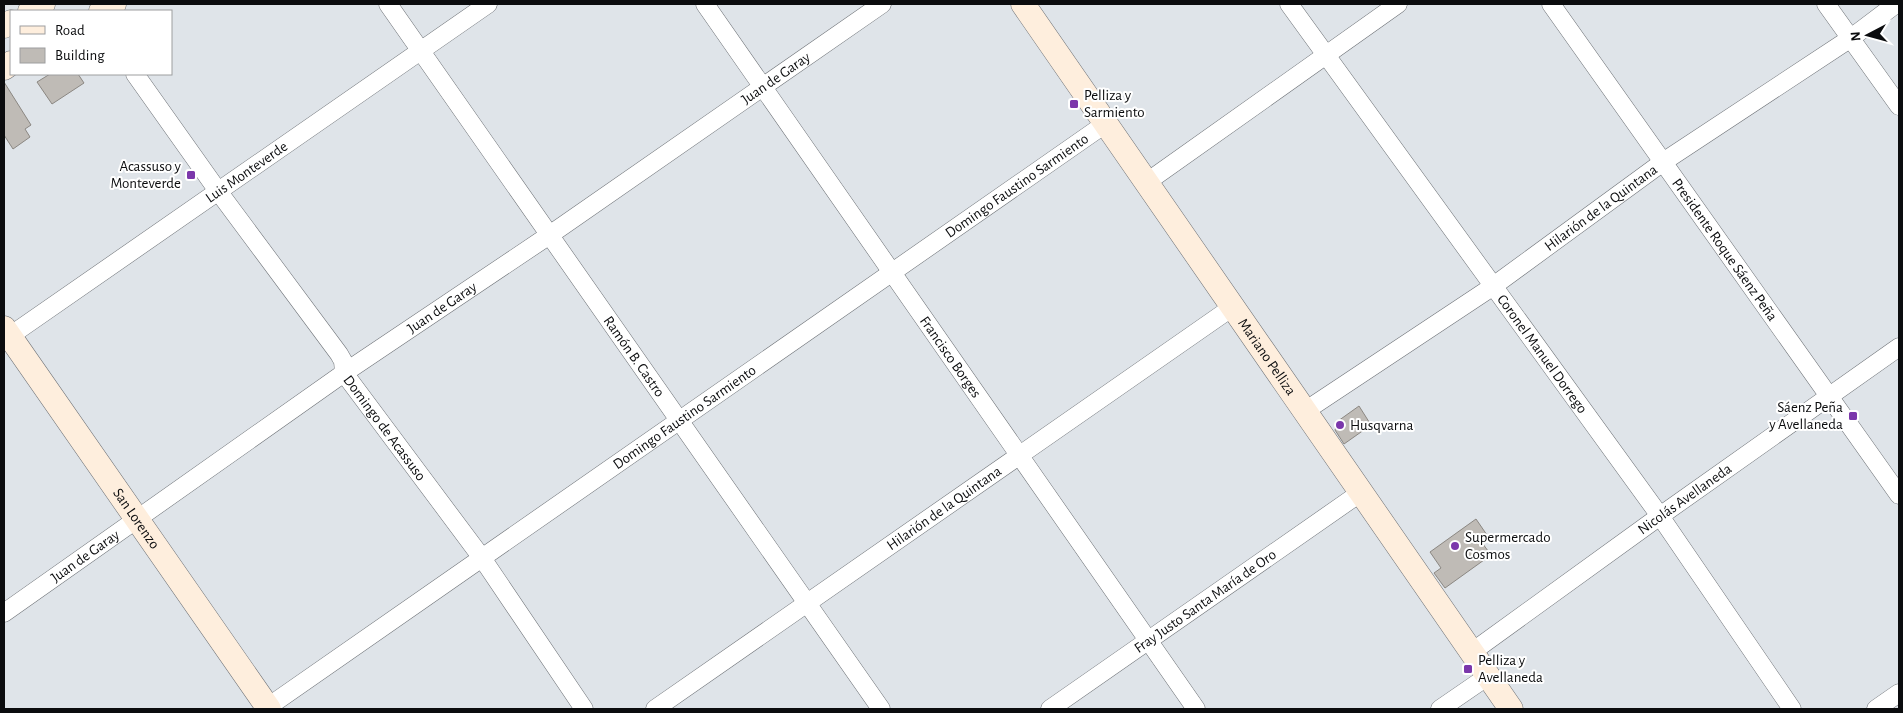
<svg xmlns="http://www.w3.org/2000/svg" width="1903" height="713" viewBox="0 0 1903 713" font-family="'Alegreya Sans',sans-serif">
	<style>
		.building { fill: #bfbbb6; stroke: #8b8782 }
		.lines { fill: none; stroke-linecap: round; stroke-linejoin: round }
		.street-casing { stroke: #6d7176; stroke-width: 19 }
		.secondary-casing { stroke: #6d7176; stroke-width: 25 }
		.street { stroke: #fff; stroke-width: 18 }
		.secondary { stroke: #feeedd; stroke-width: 24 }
		.poi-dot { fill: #7b37ab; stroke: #fff; stroke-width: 2 }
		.labels { text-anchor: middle; stroke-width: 4; stroke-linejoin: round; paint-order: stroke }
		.street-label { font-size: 15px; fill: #0b0c0e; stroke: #fff }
		.poi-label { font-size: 15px; fill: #0b0c0e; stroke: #fff; text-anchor: start }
	</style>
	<rect width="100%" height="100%" fill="#dfe4e9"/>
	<g class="building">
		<polygon points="50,74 78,74 84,83 52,104 37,82"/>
		<polygon points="4,82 31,125 25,129 30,137 13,149 4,135"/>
		<polygon points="1359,406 1371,425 1344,444 1335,430 1338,421"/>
		<polygon points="1476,519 1487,535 1480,540 1491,555 1445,588 1434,573 1441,568 1430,552"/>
	</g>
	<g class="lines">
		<defs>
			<g id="street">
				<path id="s1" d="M388,4L881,709"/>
				<path id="s2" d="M705,4L1196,709"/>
				<path id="s3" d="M1289,4L1660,516L1792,709"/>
				<path id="s4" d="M1551,4L1899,495"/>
				<polyline points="1826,4 1899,106"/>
				<path id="s5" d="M135,74L218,191L339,354L343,361L344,373L482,558L584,709"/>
				<polyline points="1147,182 1398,4"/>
				<path id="s6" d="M4,340L488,4"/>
				<path id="s7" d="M1305,411L1492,287L1663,162L1851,38L1896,4"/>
				<path id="s8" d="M4,613L344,373L551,234L882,4"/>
				<path id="s9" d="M1472,652L1660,516L1899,347"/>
				<path id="s10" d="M265,709L1105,124"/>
				<path id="s11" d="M655,709L1234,306"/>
				<path id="s12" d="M1050,709L1360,493"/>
				<polyline points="1440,709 1488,676"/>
				<polyline points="1876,709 1899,693"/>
			</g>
			<g id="secondary">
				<path id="s13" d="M1023,4L1511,709"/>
				<polyline points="30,11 43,4"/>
				<polyline points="101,11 114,4"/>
				<polyline points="4,26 11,22"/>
				<polyline points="4,68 11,63"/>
				<path id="s14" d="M4,328L269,709"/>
			</g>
		</defs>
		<use href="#street" class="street-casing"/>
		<use href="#secondary" class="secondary-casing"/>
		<use href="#street" class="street"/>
		<use href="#secondary" class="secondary"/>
	</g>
	<g class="poi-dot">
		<rect x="1069" y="99" width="10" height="10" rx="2.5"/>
		<rect x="186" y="170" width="10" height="10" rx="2.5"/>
		<rect x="1848" y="411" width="10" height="10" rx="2.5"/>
		<circle cx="1340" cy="425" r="5"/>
		<circle cx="1455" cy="546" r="5"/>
		<rect x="1463" y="664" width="10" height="10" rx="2.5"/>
	</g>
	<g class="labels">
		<g class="street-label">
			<text dy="5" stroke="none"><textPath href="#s8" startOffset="939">Juan de Garay</textPath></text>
			<text dy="5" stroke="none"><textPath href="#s6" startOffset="295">Luis Monteverde</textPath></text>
			<text dy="5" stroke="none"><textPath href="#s10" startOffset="916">Domingo Faustino Sarmiento</textPath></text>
			<text dy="5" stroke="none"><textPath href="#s7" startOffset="359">Hilarión de la Quintana</textPath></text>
			<text dy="5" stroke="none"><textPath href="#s4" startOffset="301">Presidente Roque Sáenz Peña</textPath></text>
			<text dy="5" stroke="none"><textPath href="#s8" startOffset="534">Juan de Garay</textPath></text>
			<text dy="5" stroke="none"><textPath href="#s3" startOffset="432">Coronel Manuel Dorrego</textPath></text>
			<text dy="5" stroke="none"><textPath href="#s1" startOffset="430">Ramón B. Castro</textPath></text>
			<text dy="5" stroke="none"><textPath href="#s2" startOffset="430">Francisco Borges</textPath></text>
			<text dy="5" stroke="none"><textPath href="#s13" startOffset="429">Mariano Pelliza</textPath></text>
			<text dy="5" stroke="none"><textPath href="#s10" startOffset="511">Domingo Faustino Sarmiento</textPath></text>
			<text dy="5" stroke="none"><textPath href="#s5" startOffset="435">Domingo de Acassuso</textPath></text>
			<text dy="5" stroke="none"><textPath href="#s9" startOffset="262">Nicolás Avellaneda</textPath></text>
			<text dy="5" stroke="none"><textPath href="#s11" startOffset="352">Hilarión de la Quintana</textPath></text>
			<text dy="5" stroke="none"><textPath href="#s14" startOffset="232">San Lorenzo</textPath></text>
			<text dy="5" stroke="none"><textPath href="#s8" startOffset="99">Juan de Garay</textPath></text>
			<text dy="5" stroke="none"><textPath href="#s12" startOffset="189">Fray Justo Santa María de Oro</textPath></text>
		</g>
		<g class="poi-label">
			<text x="1084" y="100">Pelliza y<tspan x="1084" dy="17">Sarmiento</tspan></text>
			<text x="181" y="171" text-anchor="end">Acassuso y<tspan x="181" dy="17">Monteverde</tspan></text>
			<text x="1843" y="412" text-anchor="end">Sáenz Peña<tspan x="1843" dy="17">y Avellaneda</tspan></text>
			<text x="1350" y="430">Husqvarna</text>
			<text x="1465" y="542">Supermercado<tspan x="1465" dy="17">Cosmos</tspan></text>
			<text x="1478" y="665">Pelliza y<tspan x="1478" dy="17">Avellaneda</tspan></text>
		</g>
	</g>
	<rect width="1903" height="713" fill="none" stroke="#0b0c0e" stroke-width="10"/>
	<rect x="10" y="10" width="162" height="65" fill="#ffffff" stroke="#9d9e9f"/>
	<rect x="20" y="26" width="25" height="8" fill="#feeedd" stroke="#9d9e9f"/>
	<text x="55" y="35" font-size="15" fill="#0b0c0e">Road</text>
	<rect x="20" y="48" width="25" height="15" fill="#bfbbb6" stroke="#9d9e9f"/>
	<text x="55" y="60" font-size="15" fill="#0b0c0e">Building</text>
	<g transform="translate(1868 35) rotate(264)" stroke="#ffffff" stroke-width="4" paint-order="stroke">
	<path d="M0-4L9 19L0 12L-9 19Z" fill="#0b0c0e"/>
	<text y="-8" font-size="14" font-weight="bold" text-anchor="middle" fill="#0b0c0e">N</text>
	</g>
</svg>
